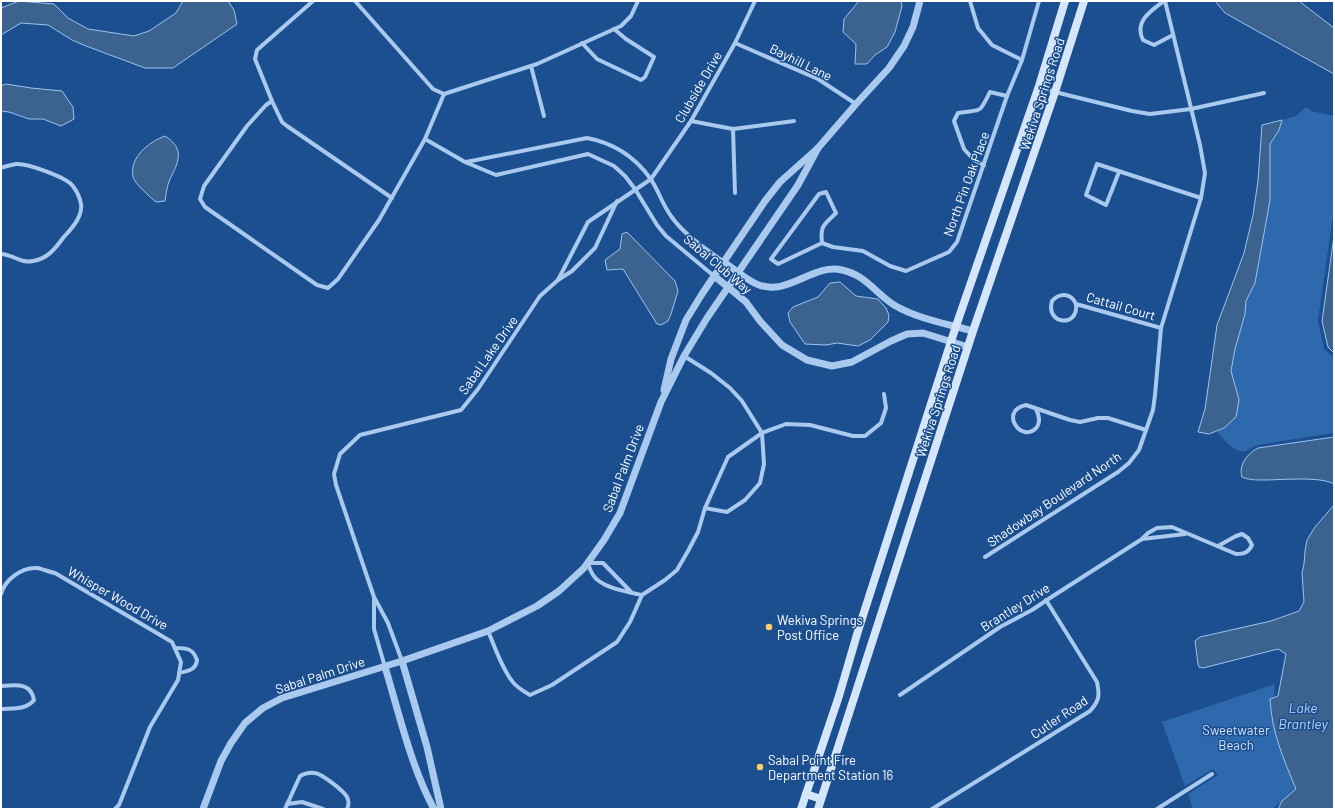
<svg xmlns="http://www.w3.org/2000/svg" width="1335" height="810" viewBox="0 0 1335 810" font-family="Barlow,sans-serif">
	<style>
		.green { fill: #2e69ad }
		.water { fill: #3c6290; stroke: #9cc4f0 }
		.lines { fill: none; stroke-linecap: round; stroke-linejoin: round }
		.minor { stroke: #a9c9ee; stroke-width: 4 }
		.tertiary { stroke: #a9c9ee; stroke-width: 7 }
		.secondary { stroke: #d6e6fa; stroke-width: 8 }
		.poi-dot { fill: #ffd166; stroke: #1b4f8f; stroke-width: 1.5 }
		.labels { text-anchor: middle; stroke-width: 3; stroke-linejoin: round; paint-order: stroke }
		.street-label { font-size: 13px; fill: #fff; stroke: #1b4f8f }
		.poi-label { font-size: 13px; fill: #fff; stroke: #1b4f8f; text-anchor: start }
		.park-label { font-size: 13px; fill: #cfe3fa; stroke: #1b4f8f }
		.water-label { font-size: 14px; font-style: italic; fill: #b5d3f5; stroke: #1b4f8f }
	</style>
	<rect width="100%" height="100%" fill="#1b4f8f"/>
	<g class="green">
		<path d="M1305,108H1308L1311,111L1334,116V209L1318,321L1324,349L1334,358V433L1258,445C1254,446 1250,449 1246,451C1235,454 1222,438 1217,431L1224,428L1236,417L1239,400L1231,371L1235,349L1245,314L1246,301L1255,283L1270,200V144L1279,130L1282,120L1296,116Z"/>
		<path d="M1275,684L1274,697L1270,699C1272,733 1283,758 1297,789L1272,809H1193L1188,794L1218,775L1213,769L1185,786L1162,722Z"/>
	</g>
	<g class="water">
		<polygon points="19,1 54,4 68,18 88,29 134,36 149,31 176,13 183,1 228,1 234,10 237,24 173,68 145,68 86,46 72,40 48,25 21,23 1,35 1,8"/>
		<polygon points="859,1 901,1 902,6 895,32 887,47 875,55 867,64 855,64 856,44 843,32 844,19"/>
		<polygon points="1215,1 1299,1 1334,28 1334,74 1225,13"/>
		<polygon points="6,84 31,88 62,91 73,107 74,119 61,126 43,119 29,119 9,112 1,111 1,86"/>
		<polygon points="1282,120 1279,130 1270,144 1270,200 1255,283 1246,301 1245,314 1235,349 1231,371 1239,400 1236,417 1224,428 1209,434 1198,432 1205,409 1217,325 1244,253 1253,215 1258,181 1262,125"/>
		<path d="M165,136C185,149 179,161 170,179C167,186 166,194 165,201L156,202C150,197 135,184 133,177C129,157 149,142 165,136Z"/>
		<polygon points="627,232 675,281 678,291 671,314 668,321 661,325 657,324 623,269 607,270 605,260 620,249 622,234"/>
		<polygon points="1334,236 1334,353 1328,347 1322,321"/>
		<polygon points="840,282 856,296 878,299 886,308 889,315 888,322 870,340 858,346 837,343 826,345 805,344 790,322 788,313 793,307 818,297 830,283"/>
		<path d="M1334,437V484C1320,476 1281,480 1264,480C1257,480 1248,480 1242,477C1238,465 1248,453 1258,448Z"/>
		<path d="M1334,505V809H1278L1282,801L1296,789C1283,757 1272,734 1270,699L1278,696L1286,654L1278,649L1203,668L1199,667L1198,664L1195,641L1200,637L1271,621L1299,611L1304,602L1302,573L1304,564L1305,551L1307,540L1315,527Z"/>
	</g>
	<g class="lines">
		<g class="minor">
			<polyline points="313,1 257,50 255,59 272,101 266,105 247,126 204,186 200,199 205,207 317,285 328,288 338,279 379,220 425,139 444,94"/>
			<polyline points="355,1 433,89 444,94 537,64 621,26 631,16 638,1"/>
			<polyline points="970,1 978,28 992,45 1022,60"/>
			<path d="M1164,1C1150,11 1134,22 1143,40L1154,45L1173,35"/>
			<polyline points="582,43 597,59 641,80 645,77 654,57 626,39 614,29"/>
			<polyline points="735,43 818,79 856,104"/>
			<polyline points="531,66 544,116"/>
			<polyline points="1039,87 1055,92 1132,111 1150,114 1191,109 1264,93"/>
			<polyline points="272,101 282,122 287,126 392,198"/>
			<polyline points="691,121 733,129 794,121"/>
			<polyline points="733,129 735,193"/>
			<polyline points="425,139 465,162 496,175 588,154 614,166 625,176 635,189 657,225 666,236 714,276"/>
			<path d="M466,162L587,138C614,143 634,156 650,178C658,189 662,204 671,216C684,235 705,248 724,262"/>
			<path d="M984,165L974,160L964,149L954,121L958,113C983,109 978,115 990,92L1007,96"/>
			<path d="M1,168C6,166 11,165 16,164C27,163 65,177 72,185C76,190 80,198 81,204C83,217 71,229 63,238C55,249 47,259 33,261C21,264 12,254 1,254"/>
			<polyline points="1119,172 1106,205 1086,195 1097,164 1201,198"/>
			<path d="M826,192L836,213C824,225 820,225 822,243L778,264L771,259L819,194Z"/>
			<polyline points="822,243 833,247 863,251 890,266 906,271 949,252 957,242 1007,96 1022,60 1039,1"/>
			<polyline points="558,280 588,222 651,179 691,121 735,43 755,1"/>
			<path d="M1076,304C1079,328 1045,325 1052,301C1060,292 1071,293 1076,304L1161,328"/>
			<polyline points="684,356 711,373 730,388 742,401 762,433 764,464 760,483 745,500 727,512 705,508"/>
			<path d="M1036,409C1039,415 1041,421 1037,427C1022,445 998,411 1026,405L1070,420L1080,422L1098,418H1108L1146,430"/>
			<polyline points="1142,539 1185,534"/>
			<polyline points="985,557 1118,472 1129,463 1139,450 1153,410 1155,395 1161,328 1201,198 1205,173 1200,145 1165,1"/>
			<path d="M632,593L603,563H588C589,567 591,572 593,575C601,588 628,592 642,595"/>
			<path d="M1,594C5,580 21,567 37,568C43,569 49,572 55,573L172,642L181,662L178,680L150,727L119,805L115,809"/>
			<polyline points="642,595 665,580 677,570 688,551 698,532 705,508 728,457 762,433 786,424 810,425 853,436 865,436 881,423 886,408 884,394"/>
			<polyline points="374,599 374,629 385,667"/>
			<path d="M488,631C495,647 501,667 512,681C516,687 523,691 530,695L552,685L617,642L630,622L642,595"/>
			<path d="M175,648C186,648 193,648 197,660C196,670 188,671 179,673"/>
			<polyline points="402,661 388,623 374,597 336,485 334,474 340,454 360,435 461,410 478,389 540,296 558,280 572,271 595,248 617,201"/>
			<path d="M1,686C16,685 31,682 34,700C26,710 13,708 1,709"/>
			<path d="M900,695L1000,627L1032,610L1053,596L1142,539L1148,533L1157,528L1172,527L1236,554C1244,554 1248,553 1252,545L1248,538L1242,534L1236,536L1218,546"/>
			<polyline points="287,804 302,802 323,809"/>
			<path d="M285,809L300,776C305,773 309,772 315,773C322,774 344,791 347,797C349,801 349,805 347,809"/>
			<path d="M932,809L1090,711C1099,701 1100,696 1097,682L1046,600"/>
			<polyline points="1157,809 1212,774"/>
		</g>
		<g class="tertiary">
			<path d="M724,262C734,269 748,281 759,285C788,296 814,263 842,270C866,275 875,293 894,305C918,319 947,324 973,331"/>
			<polyline points="714,276 728,287 746,302 760,321 782,345 807,360 832,366 852,362 891,341 907,334 923,333 968,347"/>
			<polyline points="664,390 671,359 686,320 702,294 765,201 780,182 818,148 856,104 889,68 904,46 913,27 920,1"/>
			<polyline points="402,661 427,747 441,809"/>
			<path d="M385,667C399,713 411,767 434,809"/>
			<polyline points="203,809 221,761 231,743 245,723 263,708 282,698 402,661 488,631 537,606 559,591 584,568 604,540 620,513 661,402 684,356 707,318 798,185 818,148"/>
		</g>
		<g class="secondary">
			<polyline points="806,794 821,799"/>
			<polyline points="801,809 839,696 858,631 956,326 1039,86 1065,1"/>
			<polyline points="818,809 973,331 1055,92 1084,1"/>
		</g>
	</g>
	<g class="poi-dot">
		<circle cx="769" cy="627" r="4"/>
		<circle cx="760" cy="767" r="4"/>
	</g>
	<g class="labels">
		<g class="street-label">
			<text transform="translate(801 62) rotate(26)" y="5">Bayhill Lane</text>
			<text transform="translate(698 87) rotate(-60)" y="5">Clubside Drive</text>
			<text transform="translate(1042 94) rotate(-72)" y="5">Wekiva Springs Road</text>
			<text transform="translate(966 184) rotate(-70)" y="5">North Pin Oak Place</text>
			<text transform="translate(718 264) rotate(40)" y="5">Sabal Club Way</text>
			<text transform="translate(1121 306) rotate(16)" y="5">Cattail Court</text>
			<text transform="translate(488 355) rotate(-55)" y="5">Sabal Lake Drive</text>
			<text transform="translate(938 401) rotate(-72)" y="5">Wekiva Springs Road</text>
			<text transform="translate(623 468) rotate(-69)" y="5">Sabal Palm Drive</text>
			<text transform="translate(1054 499) rotate(-34)" y="5">Shadowbay Boulevard North</text>
			<text transform="translate(118 598) rotate(30)" y="5">Whisper Wood Drive</text>
			<text transform="translate(1015 607) rotate(-32)" y="5">Brantley Drive</text>
			<text transform="translate(320 675) rotate(-18)" y="5">Sabal Palm Drive</text>
			<text transform="translate(1059 717) rotate(-34)" y="5">Cutler Road</text>
		</g>
		<g class="poi-label">
			<text x="777" y="625">Wekiva Springs<tspan x="777" dy="15">Post Office</tspan></text>
			<text x="768" y="765">Sabal Point Fire<tspan x="768" dy="15">Department Station 16</tspan></text>
		</g>
		<g class="park-label">
			<text x="1236" y="735">Sweetwater<tspan x="1236" dy="15">Beach</tspan></text>
		</g>
		<g class="water-label">
			<text x="1303" y="713">Lake<tspan x="1303" dy="16">Brantley</tspan></text>
		</g>
	</g>
	<rect width="1335" height="810" fill="none" stroke="#ffffff" stroke-width="4"/>
</svg>
